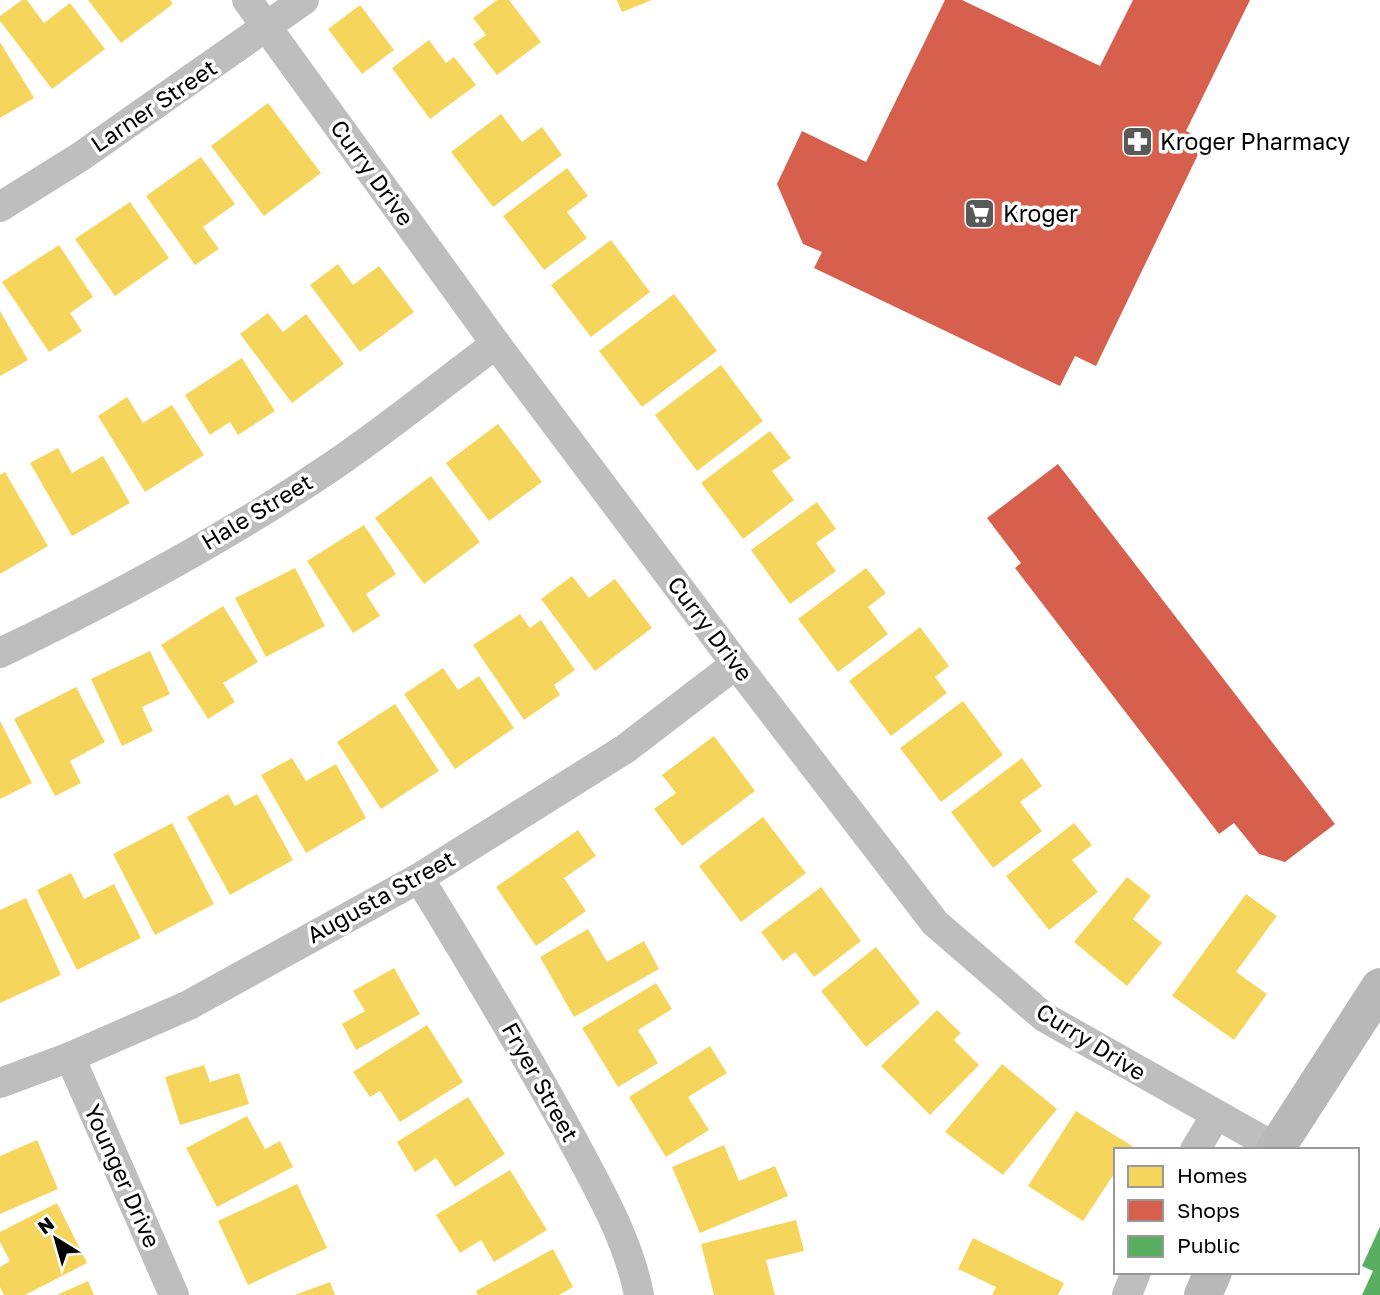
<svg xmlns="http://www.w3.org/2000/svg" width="1380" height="1295" viewBox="0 0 1380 1295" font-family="'Golos Text',sans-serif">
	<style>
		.homes { fill: #f6d55c }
		.shops { fill: #d6604d }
		.public { fill: #5aae61 }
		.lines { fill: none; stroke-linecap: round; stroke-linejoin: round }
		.street { stroke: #bebebe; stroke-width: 30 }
		.secondary { stroke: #b8b8b8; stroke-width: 38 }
		.labels { text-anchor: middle; stroke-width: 7; stroke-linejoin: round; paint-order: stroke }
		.street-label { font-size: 23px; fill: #000; stroke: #fff }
		.poi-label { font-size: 23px; fill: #000; stroke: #fff; text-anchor: start }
	</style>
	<rect width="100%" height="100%" fill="#fff"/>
	<g class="homes">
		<polygon points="22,0 27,0 44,23 70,3 105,49 52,89 0,21 0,16"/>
		<polygon points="88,0 170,0 173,4 121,43"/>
		<polygon points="497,0 509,0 541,42 497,75 473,44 486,35 473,18"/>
		<polygon points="617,0 652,0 622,12"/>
		<polygon points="360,5 394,50 362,74 328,29"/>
		<polygon points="429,40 446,63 454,57 476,85 430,119 392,68"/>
		<polygon points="0,42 34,98 0,118"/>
		<polygon points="268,103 321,173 264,216 211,146"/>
		<polygon points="501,114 522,142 542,127 562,155 493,207 451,152"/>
		<polygon points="201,157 235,204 203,227 219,249 195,265 146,196"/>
		<polygon points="567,168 588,196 567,212 587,238 544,270 503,216"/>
		<polygon points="130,202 169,258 115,296 75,239"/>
		<polygon points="611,240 650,292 591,337 551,285"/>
		<polygon points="59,245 93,297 70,313 82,331 49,352 2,282"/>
		<polygon points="338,264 353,285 379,266 414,312 360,352 310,285"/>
		<polygon points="674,294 717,351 642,407 599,351"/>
		<polygon points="0,311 28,360 0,376"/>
		<polygon points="268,313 283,332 306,314 344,364 292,403 240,334"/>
		<polygon points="242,358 275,411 238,435 230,422 210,435 185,395"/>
		<polygon points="721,365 763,421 697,471 655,415"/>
		<polygon points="127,397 143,423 172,405 204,455 145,492 98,416"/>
		<polygon points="498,424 542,482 489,521 446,463"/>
		<polygon points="770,431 791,458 772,471 794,500 743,539 701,483"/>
		<polygon points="58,448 72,473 103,456 130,503 72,536 30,463"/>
		<polygon points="5,472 48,546 0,574 0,475"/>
		<polygon points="431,476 480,542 424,584 375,518"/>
		<polygon points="817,502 836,529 816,543 836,571 790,604 751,550"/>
		<polygon points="364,525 396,574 366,594 380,616 353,633 307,561"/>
		<polygon points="295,568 325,626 266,657 235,598"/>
		<polygon points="866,568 886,593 868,607 888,634 838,672 798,619"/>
		<polygon points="572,576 589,598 615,579 652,628 595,671 541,599"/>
		<polygon points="223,606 258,662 223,683 235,702 208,719 161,645"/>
		<polygon points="520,614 530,628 541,620 575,670 554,685 560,695 524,720 473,645"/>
		<polygon points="920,627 949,666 935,677 947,693 891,736 849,681"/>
		<polygon points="150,651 170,694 142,707 153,731 122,746 91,679"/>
		<polygon points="443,668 458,690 479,676 514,728 455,769 404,694"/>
		<polygon points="76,687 105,742 70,761 81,783 55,796 14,719"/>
		<polygon points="963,701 1003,755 941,802 900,748"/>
		<polygon points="395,704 439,771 381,809 337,742"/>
		<polygon points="0,721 32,783 0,799"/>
		<polygon points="714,736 755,791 682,846 654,809 676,793 662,775"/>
		<polygon points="292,758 306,781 336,764 366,818 306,853 261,775"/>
		<polygon points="1022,758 1042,786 1020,802 1042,831 993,868 951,812"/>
		<polygon points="228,794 235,806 257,794 293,860 230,895 187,817"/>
		<polygon points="763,817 806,873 741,922 699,866"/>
		<polygon points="172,823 214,904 155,935 113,854"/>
		<polygon points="1074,823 1092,845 1072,860 1098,892 1049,930 1006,876"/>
		<polygon points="578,830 596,856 564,878 586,911 536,946 496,887"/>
		<polygon points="71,873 84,899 114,884 141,938 77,970 37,890"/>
		<polygon points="1127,877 1151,896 1133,919 1162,943 1127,986 1074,942"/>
		<polygon points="821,887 861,941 814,977 795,952 783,961 761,932"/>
		<polygon points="1246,894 1277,916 1236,972 1267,994 1234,1040 1172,996"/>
		<polygon points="26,898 61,975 0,1003 0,910"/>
		<polygon points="588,929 607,962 644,941 659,969 574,1017 540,957"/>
		<polygon points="876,947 920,1003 866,1047 821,991"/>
		<polygon points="394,968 420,1014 356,1050 342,1024 365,1011 353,991"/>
		<polygon points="656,983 672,1009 638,1030 658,1063 618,1087 582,1028"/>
		<polygon points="937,1010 961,1033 954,1040 979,1065 930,1115 881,1066"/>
		<polygon points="427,1025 463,1082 400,1122 380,1091 370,1097 353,1072"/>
		<polygon points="710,1046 727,1073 688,1097 709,1130 666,1157 629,1097"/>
		<polygon points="1002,1064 1057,1109 1003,1175 945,1132"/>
		<polygon points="204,1065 210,1082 239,1073 249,1104 180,1125 165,1077"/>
		<polygon points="468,1097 505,1154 455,1187 436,1158 415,1172 397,1142"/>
		<polygon points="1076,1111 1132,1146 1129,1150 1116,1150 1116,1171 1083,1221 1028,1186"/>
		<polygon points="247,1116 265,1149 280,1141 293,1167 217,1207 186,1148"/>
		<polygon points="37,1140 58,1189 0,1214 0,1156"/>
		<polygon points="724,1145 739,1181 775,1166 788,1196 700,1233 672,1167"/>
		<polygon points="510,1170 547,1230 494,1262 481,1240 460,1253 436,1215"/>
		<polygon points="297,1184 327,1248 248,1285 218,1221"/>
		<polygon points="57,1203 87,1263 25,1295 4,1295 0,1287 0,1267 10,1261 0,1242 0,1232"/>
		<polygon points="796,1220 804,1251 766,1260 775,1295 714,1295 701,1244"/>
		<polygon points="973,1238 1064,1283 1058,1295 992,1295 996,1287 958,1269"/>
		<polygon points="553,1249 573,1287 559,1295 478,1295 476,1291"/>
		<polygon points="88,1281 94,1295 57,1295"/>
		<polygon points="330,1282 335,1295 295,1295"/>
	</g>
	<g class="shops">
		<polygon points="945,0 962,0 1100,66 1133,0 1250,0 1186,131 1205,140 1096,366 1075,356 1060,386 814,268 822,252 803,244 777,184 802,131 866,162"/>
		<polygon points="1058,464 1335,824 1285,862 1259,854 1234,823 1219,834 1015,568 1021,563 987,518"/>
	</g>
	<polygon class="public" points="1380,1227 1380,1295 1362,1295 1373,1271 1362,1266"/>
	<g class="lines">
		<g class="street">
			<polyline points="247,0 496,344 736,664 935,923 1044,1017 1276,1148"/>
			<polyline points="0,207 80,157 304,0"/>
			<path d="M0,653C115,598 228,537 334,465C390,427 442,384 496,344"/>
			<path d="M419,878C471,963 522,1047 570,1135C597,1186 628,1238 639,1295"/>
			<polyline points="70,1057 174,1295"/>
			<polyline points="0,1083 70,1057 189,1005 419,878 625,749 736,664"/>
			<polyline points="1195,1150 1216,1115"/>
			<polyline points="1127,1295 1136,1272"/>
		</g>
		<g class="secondary">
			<polyline points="1275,1150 1380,987"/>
			<polyline points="1203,1295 1213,1272"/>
		</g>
	</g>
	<defs>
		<symbol id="pharmacy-square" viewBox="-11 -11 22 22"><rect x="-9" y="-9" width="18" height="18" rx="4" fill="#595959" stroke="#fff"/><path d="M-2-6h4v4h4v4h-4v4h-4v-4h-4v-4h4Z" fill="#fff"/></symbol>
		<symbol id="supermarket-square" viewBox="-11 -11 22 22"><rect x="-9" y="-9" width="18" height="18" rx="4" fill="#595959" stroke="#fff"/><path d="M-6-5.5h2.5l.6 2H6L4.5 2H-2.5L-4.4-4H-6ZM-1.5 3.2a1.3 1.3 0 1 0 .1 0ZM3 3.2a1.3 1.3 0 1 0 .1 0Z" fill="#fff"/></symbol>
	</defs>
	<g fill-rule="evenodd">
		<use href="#pharmacy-square" x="1120" y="124" width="35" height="35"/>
		<use href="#supermarket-square" x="962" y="196" width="35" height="35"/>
	</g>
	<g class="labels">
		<g class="street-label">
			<text transform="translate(154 106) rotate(-34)" y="8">Larner Street</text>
			<text transform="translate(372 173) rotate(54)" y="8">Curry Drive</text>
			<text transform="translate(257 512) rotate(-31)" y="8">Hale Street</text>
			<text transform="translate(710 629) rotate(53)" y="8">Curry Drive</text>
			<text transform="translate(381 897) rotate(-29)" y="8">Augusta Street</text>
			<text transform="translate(1091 1042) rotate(32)" y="8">Curry Drive</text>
			<text transform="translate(540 1082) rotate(61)" y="8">Fryer Street</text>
			<text transform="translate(122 1176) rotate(66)" y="8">Younger Drive</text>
		</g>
		<g class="poi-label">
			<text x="1160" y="150">Kroger Pharmacy</text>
			<text x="1003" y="222">Kroger</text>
		</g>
	</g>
	<rect x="1114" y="1148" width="245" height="126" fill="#ffffff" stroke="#999999" stroke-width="2"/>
	<rect x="1128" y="1166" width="35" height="21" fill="#f6d55c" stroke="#999999" stroke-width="2"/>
	<text x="1177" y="1183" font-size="21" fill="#000000">Homes</text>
	<rect x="1128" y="1200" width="35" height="21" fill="#d6604d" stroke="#999999" stroke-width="2"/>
	<text x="1177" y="1218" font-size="21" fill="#000000">Shops</text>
	<rect x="1128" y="1236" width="35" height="21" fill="#5aae61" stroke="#999999" stroke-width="2"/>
	<text x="1177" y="1253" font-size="21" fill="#000000">Public</text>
	<g transform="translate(56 1239) rotate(323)" stroke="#ffffff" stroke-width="5" paint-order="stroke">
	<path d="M0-5L12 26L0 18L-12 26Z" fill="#000000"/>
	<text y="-10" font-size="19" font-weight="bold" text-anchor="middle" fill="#000000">N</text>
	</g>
</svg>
